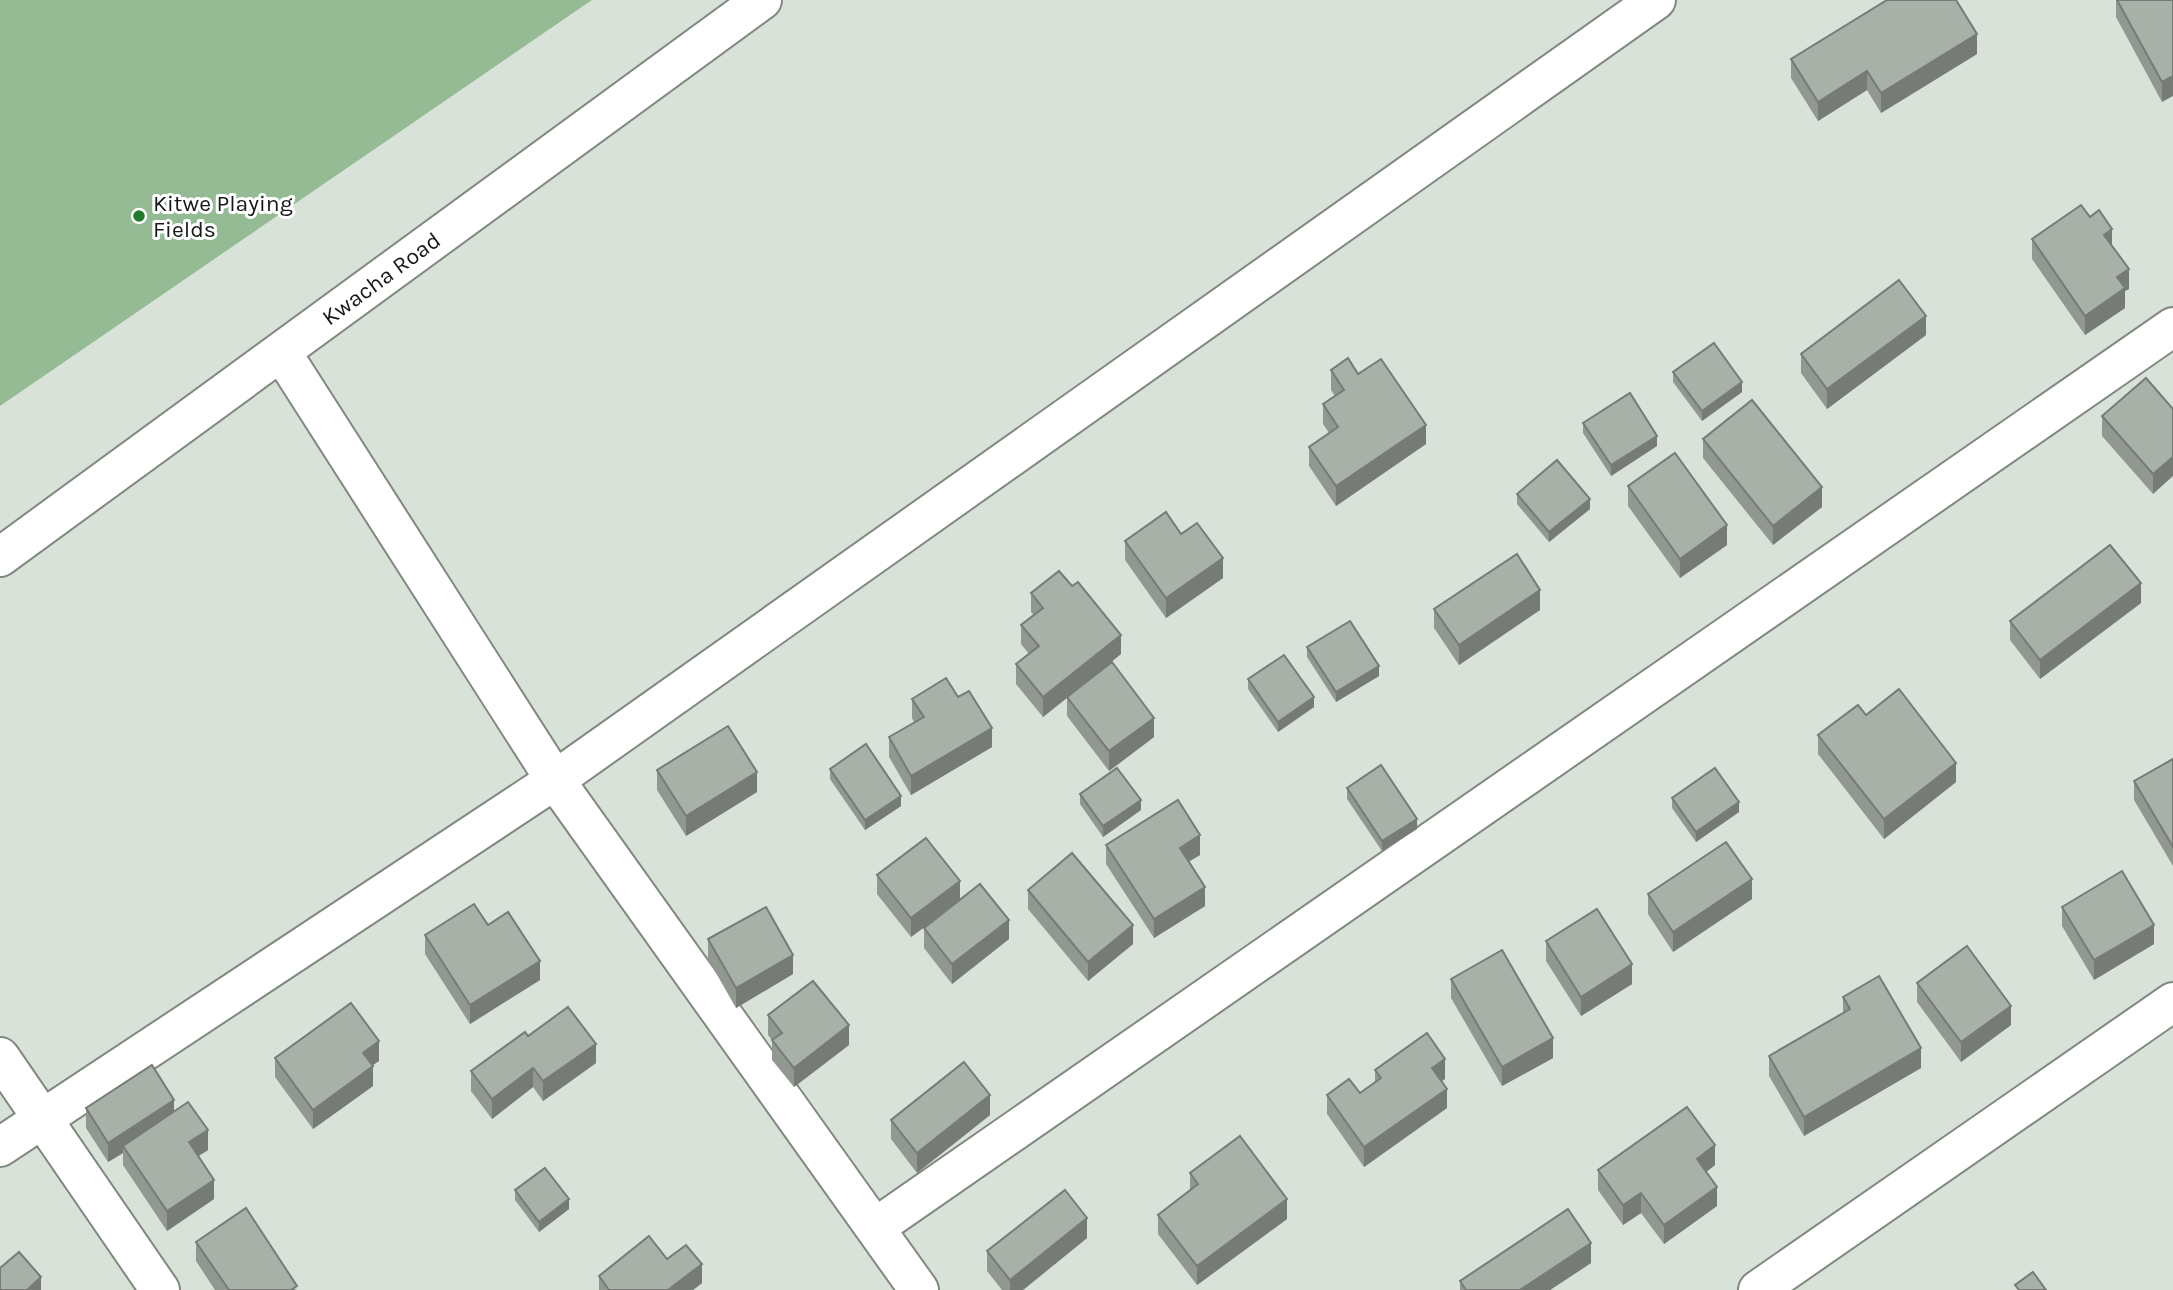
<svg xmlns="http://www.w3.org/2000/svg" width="2173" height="1290" viewBox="0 0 2173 1290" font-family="Karla,sans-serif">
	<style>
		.green { fill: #95bb95 }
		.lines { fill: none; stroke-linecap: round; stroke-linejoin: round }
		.minor-casing { stroke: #80897f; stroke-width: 42 }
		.secondary-casing { stroke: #80897f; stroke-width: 42 }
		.minor { stroke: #fff; stroke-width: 38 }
		.secondary { stroke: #fff; stroke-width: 38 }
		.wall { fill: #909890 }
		.shaded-wall { fill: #767c75 }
		.building { fill: #a8b1a7; stroke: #767c75; stroke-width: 2 }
		.poi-dot { fill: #207b2a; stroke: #fff; stroke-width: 2.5 }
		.labels { text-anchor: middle; stroke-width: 6; stroke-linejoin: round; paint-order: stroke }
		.poi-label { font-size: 23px; fill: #161a16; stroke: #fff; text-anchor: start }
		.street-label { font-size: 23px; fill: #161a16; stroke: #fff }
	</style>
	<rect width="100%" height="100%" fill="#d9e2d8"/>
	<polygon class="green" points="0,0 592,0 0,406"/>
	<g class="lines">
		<defs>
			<g id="minor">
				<polyline points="282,353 555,780 919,1290"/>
				<polyline points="0,1057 160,1290"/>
				<polyline points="0,1147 555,780 1656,0"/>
				<polyline points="876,1227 2173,327"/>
				<polyline points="1758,1290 2173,1002"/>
			</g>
			<g id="secondary">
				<path id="s1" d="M0,557L762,0"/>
			</g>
		</defs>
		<use href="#minor" class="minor-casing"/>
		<use href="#secondary" class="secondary-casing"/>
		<use href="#minor" class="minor"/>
		<use href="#secondary" class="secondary"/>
	</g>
	<g class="wall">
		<polygon points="2116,0 2173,0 2162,102 2116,17"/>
		<polygon points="1977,54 1881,113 1867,90 1818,121 1791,78 1791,59"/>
		<polygon points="2090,217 2112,246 2129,289 2125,291 2125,308 2085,335 2032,259 2032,239"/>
		<polygon points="1926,335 1827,409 1801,373 1801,354"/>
		<polygon points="1331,370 1358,374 1426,444 1336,506 1309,466 1309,447 1329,433 1323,424 1323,404 1335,396 1331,390"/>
		<polygon points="1673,372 1742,392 1702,421 1673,382"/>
		<polygon points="2173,409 2153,494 2102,436 2102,416"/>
		<polygon points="1583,423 1657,446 1611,476 1583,433"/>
		<polygon points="1703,439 1822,507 1773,545 1703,458"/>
		<polygon points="1628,486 1727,545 1680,578 1628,506"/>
		<polygon points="1517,494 1590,509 1549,542 1517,504"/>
		<polygon points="1181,534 1223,578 1166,618 1125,560 1125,541"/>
		<polygon points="1031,593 1121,654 1090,679 1154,737 1109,771 1067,716 1067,698 1043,717 1016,684 1016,664 1029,654 1021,644 1021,625 1034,615 1031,612"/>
		<polygon points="2141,603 2040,679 2010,640 2010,621"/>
		<polygon points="1434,609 1540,610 1459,665 1434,628"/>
		<polygon points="1307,647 1379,676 1336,702 1307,657"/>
		<polygon points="1248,679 1314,707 1278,732 1248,689"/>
		<polygon points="958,697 992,747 911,795 889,757 889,737 914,722 912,718 912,699"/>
		<polygon points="1866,715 1956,782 1884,839 1818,754 1818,735"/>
		<polygon points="2173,759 2173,866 2134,800 2134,781"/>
		<polygon points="830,769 901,806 865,830 830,779"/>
		<polygon points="657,770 757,792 686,836 657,790"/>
		<polygon points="1347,788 1417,829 1382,851 1347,799"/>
		<polygon points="1080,794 1141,810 1103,837 1080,804"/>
		<polygon points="1672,798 1739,812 1696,842 1672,808"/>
		<polygon points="1106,845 1200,855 1189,861 1205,906 1154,938 1106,864"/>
		<polygon points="877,875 960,900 1009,939 952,984 924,948 924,928 945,912 911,937 877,894"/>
		<polygon points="1028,890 1133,944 1088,981 1028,909"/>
		<polygon points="1648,894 1752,899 1673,952 1648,914"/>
		<polygon points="2062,907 2154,944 2094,980 2062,926"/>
		<polygon points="488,925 540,980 470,1024 425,954 425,935"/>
		<polygon points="708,939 793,974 736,1008 708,959"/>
		<polygon points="1546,941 1632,984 1581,1016 1546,961"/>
		<polygon points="1451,979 1553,1058 1502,1086 1451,998"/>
		<polygon points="1917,983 2011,1025 1961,1062 1917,1002"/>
		<polygon points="1843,997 1921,1068 1804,1136 1769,1076 1769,1056 1843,1013"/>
		<polygon points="768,1015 849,1045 794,1087 772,1060 772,1040 768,1035"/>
		<polygon points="528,1036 596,1063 543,1101 533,1087 492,1119 471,1091 471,1071"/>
		<polygon points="275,1058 379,1061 372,1065 373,1086 313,1129 275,1077"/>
		<polygon points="1375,1070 1445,1079 1442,1081 1447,1108 1364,1167 1327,1114 1327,1095 1360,1093 1375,1082"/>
		<polygon points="86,1108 174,1112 208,1150 198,1156 214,1199 167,1231 123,1165 123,1153 108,1162 86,1128"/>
		<polygon points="990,1115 917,1173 891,1139 891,1120"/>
		<polygon points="1715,1165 1706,1172 1717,1206 1664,1244 1641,1213 1623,1225 1598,1190 1598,1170"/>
		<polygon points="1190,1173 1287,1219 1197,1285 1158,1234 1158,1215 1190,1191"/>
		<polygon points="515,1190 569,1209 539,1232 515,1200"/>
		<polygon points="1087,1238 1023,1290 1002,1290 987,1271 987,1251"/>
		<polygon points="196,1242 297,1290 215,1290 196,1261"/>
		<polygon points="1591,1263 1550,1290 1460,1290 1460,1281"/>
		<polygon points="599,1276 702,1283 693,1290 599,1290"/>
	</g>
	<g class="shaded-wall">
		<polygon points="1977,34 1977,54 1881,113 1881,93"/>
		<polygon points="1867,71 1867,90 1818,121 1818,102"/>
		<polygon points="2173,76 2173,96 2162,102 2162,82"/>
		<polygon points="2112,229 2112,248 2104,235"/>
		<polygon points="2129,269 2129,289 2125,291 2125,308 2085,335 2085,316 2117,277"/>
		<polygon points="1926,316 1926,335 1827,409 1827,389"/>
		<polygon points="1742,382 1742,392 1702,421 1702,411"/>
		<polygon points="1426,425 1426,444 1336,506 1336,486"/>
		<polygon points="1657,436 1657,446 1611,476 1611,465"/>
		<polygon points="2173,457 2173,476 2153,494 2153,474"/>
		<polygon points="1822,487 1822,507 1773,545 1773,526"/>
		<polygon points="1590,499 1590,509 1549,542 1549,532"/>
		<polygon points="1727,525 1727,545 1680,578 1680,559"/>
		<polygon points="1223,558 1223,578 1166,618 1166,598"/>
		<polygon points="2141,583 2141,603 2040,679 2040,660"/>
		<polygon points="1540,590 1540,610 1459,665 1459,645"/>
		<polygon points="1121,635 1121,654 1043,717 1043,697"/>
		<polygon points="1379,666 1379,676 1336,702 1336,692"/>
		<polygon points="1314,697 1314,707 1278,732 1278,722"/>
		<polygon points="1154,718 1154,737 1109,771 1109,751"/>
		<polygon points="992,728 992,747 911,795 911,776"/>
		<polygon points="1956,763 1956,782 1884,839 1884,819"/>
		<polygon points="757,772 757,792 686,836 686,816"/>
		<polygon points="901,796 901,806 865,830 865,820"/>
		<polygon points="1141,800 1141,810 1103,837 1103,826"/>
		<polygon points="1739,802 1739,812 1696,842 1696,832"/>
		<polygon points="1417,819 1417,829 1382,851 1382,841"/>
		<polygon points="1200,835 1200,855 1180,867 1180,848"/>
		<polygon points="1752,879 1752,899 1673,952 1673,932"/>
		<polygon points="960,881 960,900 911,937 911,918"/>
		<polygon points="1205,887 1205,906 1154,938 1154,919"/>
		<polygon points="1009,920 1009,939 952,984 952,964"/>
		<polygon points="1133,925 1133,944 1088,981 1088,962"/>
		<polygon points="2154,925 2154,944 2094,980 2094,960"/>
		<polygon points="793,955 793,974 736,1008 736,988"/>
		<polygon points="540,961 540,980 470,1024 470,1005"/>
		<polygon points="1632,964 1632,984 1581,1016 1581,997"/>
		<polygon points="2011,1006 2011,1025 1961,1062 1961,1042"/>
		<polygon points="849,1025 849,1045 794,1087 794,1068"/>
		<polygon points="1553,1038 1553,1058 1502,1086 1502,1067"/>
		<polygon points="379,1041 379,1061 363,1072 363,1053"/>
		<polygon points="596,1044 596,1063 543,1101 543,1081"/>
		<polygon points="1921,1048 1921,1068 1804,1136 1804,1117"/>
		<polygon points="1445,1059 1445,1079 1432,1087 1432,1068"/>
		<polygon points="373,1066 373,1086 313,1129 313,1110"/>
		<polygon points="533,1068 533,1087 492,1119 492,1099"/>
		<polygon points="1447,1089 1447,1108 1364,1167 1364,1147"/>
		<polygon points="990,1095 990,1115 917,1173 917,1153"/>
		<polygon points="174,1100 174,1119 123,1146 123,1153 108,1162 108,1143"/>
		<polygon points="208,1130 208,1150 189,1162 189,1142"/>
		<polygon points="1715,1145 1715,1165 1697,1179 1697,1159"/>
		<polygon points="214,1180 214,1199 167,1231 167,1211"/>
		<polygon points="1717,1187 1717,1206 1664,1244 1664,1225"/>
		<polygon points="1641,1193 1641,1213 1623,1225 1623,1205"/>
		<polygon points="569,1199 569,1209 539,1232 539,1222"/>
		<polygon points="1287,1199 1287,1219 1197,1285 1197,1266"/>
		<polygon points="1087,1218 1087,1238 1023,1290 1010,1290 1010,1280"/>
		<polygon points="1591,1243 1591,1263 1550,1290 1520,1290"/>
		<polygon points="702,1264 702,1283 693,1290 668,1290"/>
		<polygon points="41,1277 41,1290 27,1290"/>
	</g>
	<g class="building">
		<polygon points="1887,0 1956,0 1977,34 1881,93 1867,71 1818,102 1791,59"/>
		<polygon points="2117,0 2173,0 2173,76 2162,82"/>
		<polygon points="2081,205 2090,217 2099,210 2112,229 2104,235 2129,269 2117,277 2125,288 2085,316 2032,239"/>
		<polygon points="1899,280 1926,316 1827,389 1801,354"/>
		<polygon points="1714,343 1742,382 1702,411 1673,372"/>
		<polygon points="1348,358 1358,374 1381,359 1426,425 1336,486 1309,447 1338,427 1323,404 1344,390 1331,370"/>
		<polygon points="2146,378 2173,409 2173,457 2153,474 2102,416"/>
		<polygon points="1630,393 1657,436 1611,465 1583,423"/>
		<polygon points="1752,400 1822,487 1773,526 1703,439"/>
		<polygon points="1675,453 1727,525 1680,559 1628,486"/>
		<polygon points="1557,460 1590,499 1549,532 1517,494"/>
		<polygon points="1166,512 1181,534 1197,523 1223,558 1166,598 1125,541"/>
		<polygon points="2110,545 2141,583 2040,660 2010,621"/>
		<polygon points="1517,554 1540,590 1459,645 1434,609"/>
		<polygon points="1059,571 1072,586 1078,582 1121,635 1043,697 1016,664 1039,646 1021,625 1043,608 1031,593"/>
		<polygon points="1350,621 1379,666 1336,692 1307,647"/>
		<polygon points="1284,655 1314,697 1278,722 1248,679"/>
		<polygon points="1112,662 1154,718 1109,751 1067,697"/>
		<polygon points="946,678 958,697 969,691 992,728 911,776 889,737 924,717 912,699"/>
		<polygon points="1899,689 1956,763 1884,819 1818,735 1858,705 1866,715"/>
		<polygon points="728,726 757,772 686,816 657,770"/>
		<polygon points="866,744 901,796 865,820 830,769"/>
		<polygon points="2173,759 2173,847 2134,781"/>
		<polygon points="1381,765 1417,819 1382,841 1347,788"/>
		<polygon points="1117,768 1141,800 1103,826 1080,794"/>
		<polygon points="1715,768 1739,802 1696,832 1672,798"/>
		<polygon points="1178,800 1200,835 1180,848 1205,887 1154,919 1106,845"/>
		<polygon points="926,838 960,881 911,918 877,875"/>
		<polygon points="1726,842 1752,879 1673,932 1648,894"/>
		<polygon points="1072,853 1133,925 1088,962 1028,890"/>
		<polygon points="2122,871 2154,925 2094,960 2062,907"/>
		<polygon points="980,884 1009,920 952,964 924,928"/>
		<polygon points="474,904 488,925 508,912 540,961 470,1005 425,935"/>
		<polygon points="766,907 793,955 736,988 708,939"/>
		<polygon points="1597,909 1632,964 1581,997 1546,941"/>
		<polygon points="1967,946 2011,1006 1961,1042 1917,983"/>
		<polygon points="1502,950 1553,1038 1502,1067 1451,979"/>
		<polygon points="1879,976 1921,1048 1804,1117 1769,1056 1850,1009 1843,997"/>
		<polygon points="813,981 849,1025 794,1068 772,1040 782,1033 768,1015"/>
		<polygon points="351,1003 379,1041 363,1053 373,1066 313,1110 275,1058"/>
		<polygon points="568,1007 596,1044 543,1081 533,1068 492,1099 471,1071 525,1032 528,1036"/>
		<polygon points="1427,1033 1445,1059 1432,1068 1447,1089 1364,1147 1327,1095 1349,1079 1360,1093 1381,1078 1375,1070"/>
		<polygon points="964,1062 990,1095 917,1153 891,1120"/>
		<polygon points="152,1065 174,1100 108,1143 86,1108"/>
		<polygon points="188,1102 208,1130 189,1142 214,1180 167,1211 123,1146"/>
		<polygon points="1687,1107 1715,1145 1697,1159 1717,1187 1664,1225 1641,1193 1623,1205 1598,1170"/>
		<polygon points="1240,1136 1287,1199 1197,1266 1158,1215 1198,1184 1190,1173"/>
		<polygon points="545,1168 569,1199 539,1222 515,1190"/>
		<polygon points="1065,1190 1087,1218 1010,1280 987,1251"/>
		<polygon points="246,1208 297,1286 291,1290 229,1290 196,1242"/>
		<polygon points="1568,1209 1591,1243 1520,1290 1466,1290 1460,1281"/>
		<polygon points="649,1236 667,1259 686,1245 702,1264 668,1290 609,1290 599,1276"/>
		<polygon points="19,1252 41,1277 27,1290 0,1290 0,1268"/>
		<polygon points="2033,1272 2046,1290 2019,1290 2015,1285"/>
	</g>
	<circle class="poi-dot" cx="139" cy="216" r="7"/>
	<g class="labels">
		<g class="poi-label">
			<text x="153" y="211">Kitwe Playing<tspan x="153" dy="26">Fields</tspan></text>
		</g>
		<g class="street-label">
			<text dy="8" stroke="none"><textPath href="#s1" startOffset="472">Kwacha Road</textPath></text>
		</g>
	</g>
</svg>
